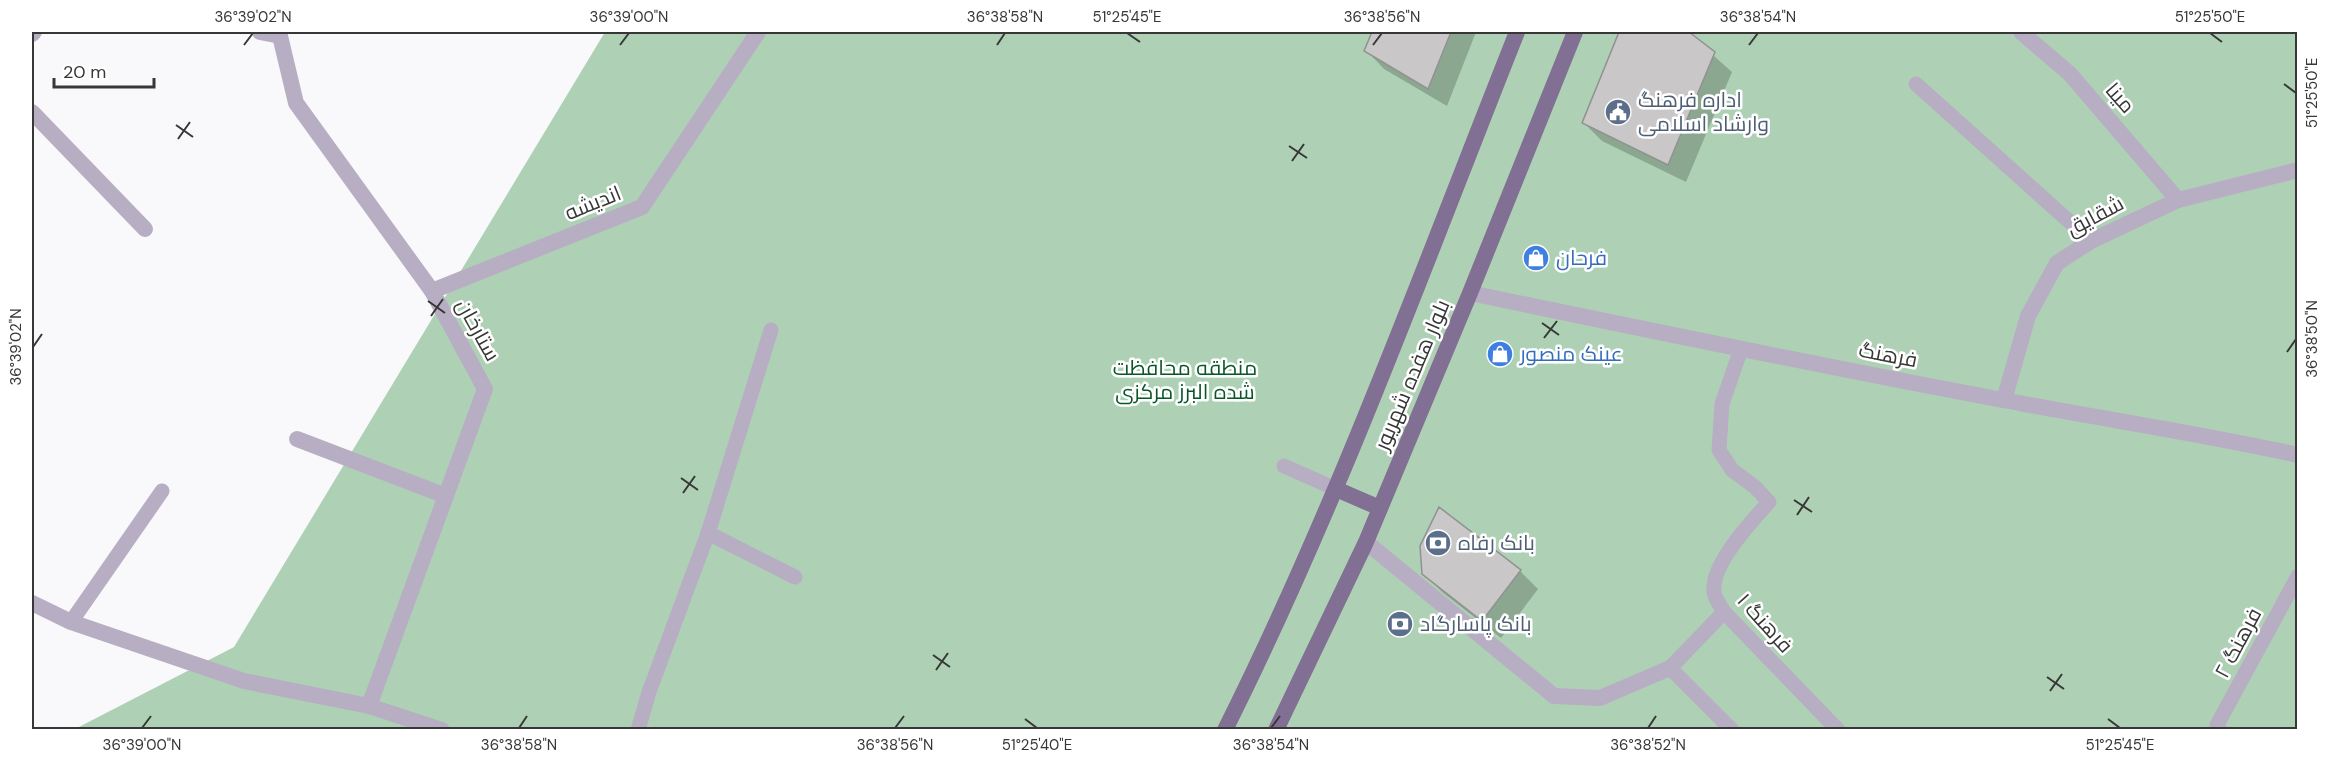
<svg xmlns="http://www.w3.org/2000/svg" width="2329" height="761" viewBox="0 0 2329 761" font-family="'DM Sans',Cairo,sans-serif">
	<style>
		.green { fill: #aed1b5 }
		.shadow { fill: #0003 }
		.building { fill: #c9c7c8; stroke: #929191; stroke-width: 1.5 }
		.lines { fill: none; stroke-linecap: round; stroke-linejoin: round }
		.service { stroke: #b8aec3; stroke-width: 15 }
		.minor { stroke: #b8aec3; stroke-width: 16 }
		.tertiary { stroke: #b8aec3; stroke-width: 16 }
		.primary { stroke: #826f94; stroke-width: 16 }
		.ticks { fill: none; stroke: #373738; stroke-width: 2 }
		.labels { text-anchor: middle; stroke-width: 5; stroke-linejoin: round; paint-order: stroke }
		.street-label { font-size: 21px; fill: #373738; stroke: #fff }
		.service-label { font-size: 21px; fill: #4e5e75; stroke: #fff; text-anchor: start }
		.shop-label { font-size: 21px; fill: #366cbe; stroke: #fff; text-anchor: start }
		.park-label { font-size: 21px; fill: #0a5629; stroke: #fff }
		.neatline { fill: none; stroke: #373738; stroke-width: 2 }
		.ticks-label { font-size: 15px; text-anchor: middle; fill: #373738 }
	</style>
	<rect width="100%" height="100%" fill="#f9f9fb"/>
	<polygon class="green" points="605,32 2297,32 2297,729 73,730 234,647"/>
	<g class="shadow">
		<polygon points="1374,32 1476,32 1447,106 1384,69 1366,50"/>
		<polygon points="1621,32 1687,32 1732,72 1686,182 1602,141 1584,123"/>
		<polygon points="1520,571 1538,589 1501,638 1442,592 1424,573"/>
	</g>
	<g class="building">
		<polygon points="1372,32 1451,32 1428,89 1364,51"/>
		<polygon points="1619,32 1689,32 1715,52 1668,165 1582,123"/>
		<polygon points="1439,507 1521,570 1482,621 1422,574 1420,546"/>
	</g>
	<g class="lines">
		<g class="service">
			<polyline points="1916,84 2091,241"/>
			<path d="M1741,349L1722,404L1719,450L1732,470L1755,487L1769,502C1752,521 1706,569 1715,596C1717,601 1721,607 1724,612L1838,730"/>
			<polyline points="1284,466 1336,489"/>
			<polyline points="708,533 795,577"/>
			<polyline points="1724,612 1670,668 1732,730"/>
			<polyline points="71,622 162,491"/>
			<polyline points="638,730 649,692 708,533 771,330"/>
			<polyline points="2220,730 2217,725 2298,576"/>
		</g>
		<g class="minor">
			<polyline points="260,32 280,36"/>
			<polyline points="2021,32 2070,74 2178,200"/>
			<polyline points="32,34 34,32"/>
			<polyline points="280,36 296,103 432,291 485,389 369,706"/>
			<polyline points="32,112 145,229"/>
			<polyline points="432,291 642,207 758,32"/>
			<polyline points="2004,400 2028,316 2057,263 2091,241 2178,200 2298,170"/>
			<polyline points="297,439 446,496"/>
			<polyline points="1366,542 1554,696 1600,698 1670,668"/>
		</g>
		<g class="tertiary">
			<path d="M1470,293C1648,330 1825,367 2003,400C2102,419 2200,433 2298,455"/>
			<polyline points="32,603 71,622 244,681 369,706 442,730"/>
		</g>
		<g class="primary">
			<polyline points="1336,489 1380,508"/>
			<path d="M1225,730C1338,504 1424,266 1517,32"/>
			<polyline points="1276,730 1366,542 1470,293 1575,32"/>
		</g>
	</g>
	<path class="ticks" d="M1127,33L1140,42M2210,33L2222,42M244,45L253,33M620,45L629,33M997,45L1005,33M1373,45L1382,33M1749,45L1758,33M2284,84L2296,93M176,125L193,137M178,139L190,122M1289,146L1307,158M1292,161L1304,144M428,301L445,313M431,316L443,299M1542,323L1559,335M1544,338L1557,321M33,347L42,334M2287,352L2296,339M681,478L698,490M683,493L695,476M1794,500L1812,512M1797,515L1809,497M933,655L950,667M936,670L948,653M2047,677L2064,689M2050,691L2062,674M1025,719L1037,728M2108,719L2120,728M142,728L151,716M519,728L527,716M895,728L904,716M1271,728L1280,716M1648,728L1656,716"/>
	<defs>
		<symbol id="civic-disc" viewBox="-11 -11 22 22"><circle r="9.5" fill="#5c6f8a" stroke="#fff"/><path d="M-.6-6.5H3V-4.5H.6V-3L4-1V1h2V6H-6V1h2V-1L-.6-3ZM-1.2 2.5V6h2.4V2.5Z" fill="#fff"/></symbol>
		<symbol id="shop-disc" viewBox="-11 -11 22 22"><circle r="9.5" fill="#3f7fe0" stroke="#fff"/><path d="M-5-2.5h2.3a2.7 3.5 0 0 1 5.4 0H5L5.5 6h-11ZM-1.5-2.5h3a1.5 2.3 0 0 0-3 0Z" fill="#fff"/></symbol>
		<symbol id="bank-disc" viewBox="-11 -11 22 22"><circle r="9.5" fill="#5c6f8a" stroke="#fff"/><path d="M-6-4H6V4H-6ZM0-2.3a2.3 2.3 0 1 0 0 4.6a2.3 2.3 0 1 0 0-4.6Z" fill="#fff"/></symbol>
	</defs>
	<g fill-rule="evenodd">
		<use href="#civic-disc" x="1603" y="97" width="30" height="30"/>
		<use href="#shop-disc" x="1521" y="243" width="30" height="30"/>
		<use href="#shop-disc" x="1485" y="339" width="30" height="30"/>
		<use href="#bank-disc" x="1423" y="528" width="30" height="30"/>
		<use href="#bank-disc" x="1385" y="609" width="30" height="30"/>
	</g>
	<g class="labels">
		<g class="street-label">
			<text transform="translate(2120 98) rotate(49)" y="7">مینا</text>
			<text transform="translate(593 203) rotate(-22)" y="7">اندیشه</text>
			<text transform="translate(2095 216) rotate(-28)" y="7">شقایق</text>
			<text transform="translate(478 330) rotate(61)" y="7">ستارخان</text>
			<text transform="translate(1888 355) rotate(11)" y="7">فرهنگ</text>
			<text transform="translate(1412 375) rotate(-67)" y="7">بلوار هفده شهریور</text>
			<text transform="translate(1765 623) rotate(48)" y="7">فرهنگ ۱</text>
			<text transform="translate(2238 643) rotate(-62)" y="7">فرهنگ ۲</text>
		</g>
		<g class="service-label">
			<text x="1638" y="107">اداره فرهنگ<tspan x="1638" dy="24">وارشاد اسلامی</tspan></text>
			<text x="1458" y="550">بانک رفاه</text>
			<text x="1420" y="631">بانک پاسارگاد</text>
		</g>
		<g class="shop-label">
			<text x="1556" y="265">فرحان</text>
			<text x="1520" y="361">عینک منصور</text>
		</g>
		<g class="park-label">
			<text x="1185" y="375">منطقه محافظت<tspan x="1185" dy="24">شده البرز مرکزی</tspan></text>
		</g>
	</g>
	<rect width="2329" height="761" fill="none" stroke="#ffffff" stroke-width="66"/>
	<path d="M54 78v9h100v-9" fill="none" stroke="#373738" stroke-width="3"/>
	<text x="63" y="78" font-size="18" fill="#373738" stroke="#ffffff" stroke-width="4.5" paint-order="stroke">20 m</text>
	<rect x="33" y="33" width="2263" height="695" class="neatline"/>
	<g class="ticks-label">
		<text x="253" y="22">36°39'02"N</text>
		<text x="629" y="22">36°39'00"N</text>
		<text x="1005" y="22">36°38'58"N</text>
		<text x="1127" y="22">51°25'45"E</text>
		<text x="1382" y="22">36°38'56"N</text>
		<text x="1758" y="22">36°38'54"N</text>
		<text x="2210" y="22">51°25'50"E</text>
		<text transform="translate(2312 93) rotate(-90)" y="5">51°25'50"E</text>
		<text transform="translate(2312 339) rotate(-90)" y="5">36°38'50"N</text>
		<text transform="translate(16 347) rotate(-90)" y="5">36°39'02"N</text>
		<text x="142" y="750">36°39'00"N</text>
		<text x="519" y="750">36°38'58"N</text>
		<text x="895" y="750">36°38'56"N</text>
		<text x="1037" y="750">51°25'40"E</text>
		<text x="1271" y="750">36°38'54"N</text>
		<text x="1648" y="750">36°38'52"N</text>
		<text x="2120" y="750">51°25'45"E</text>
	</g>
</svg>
